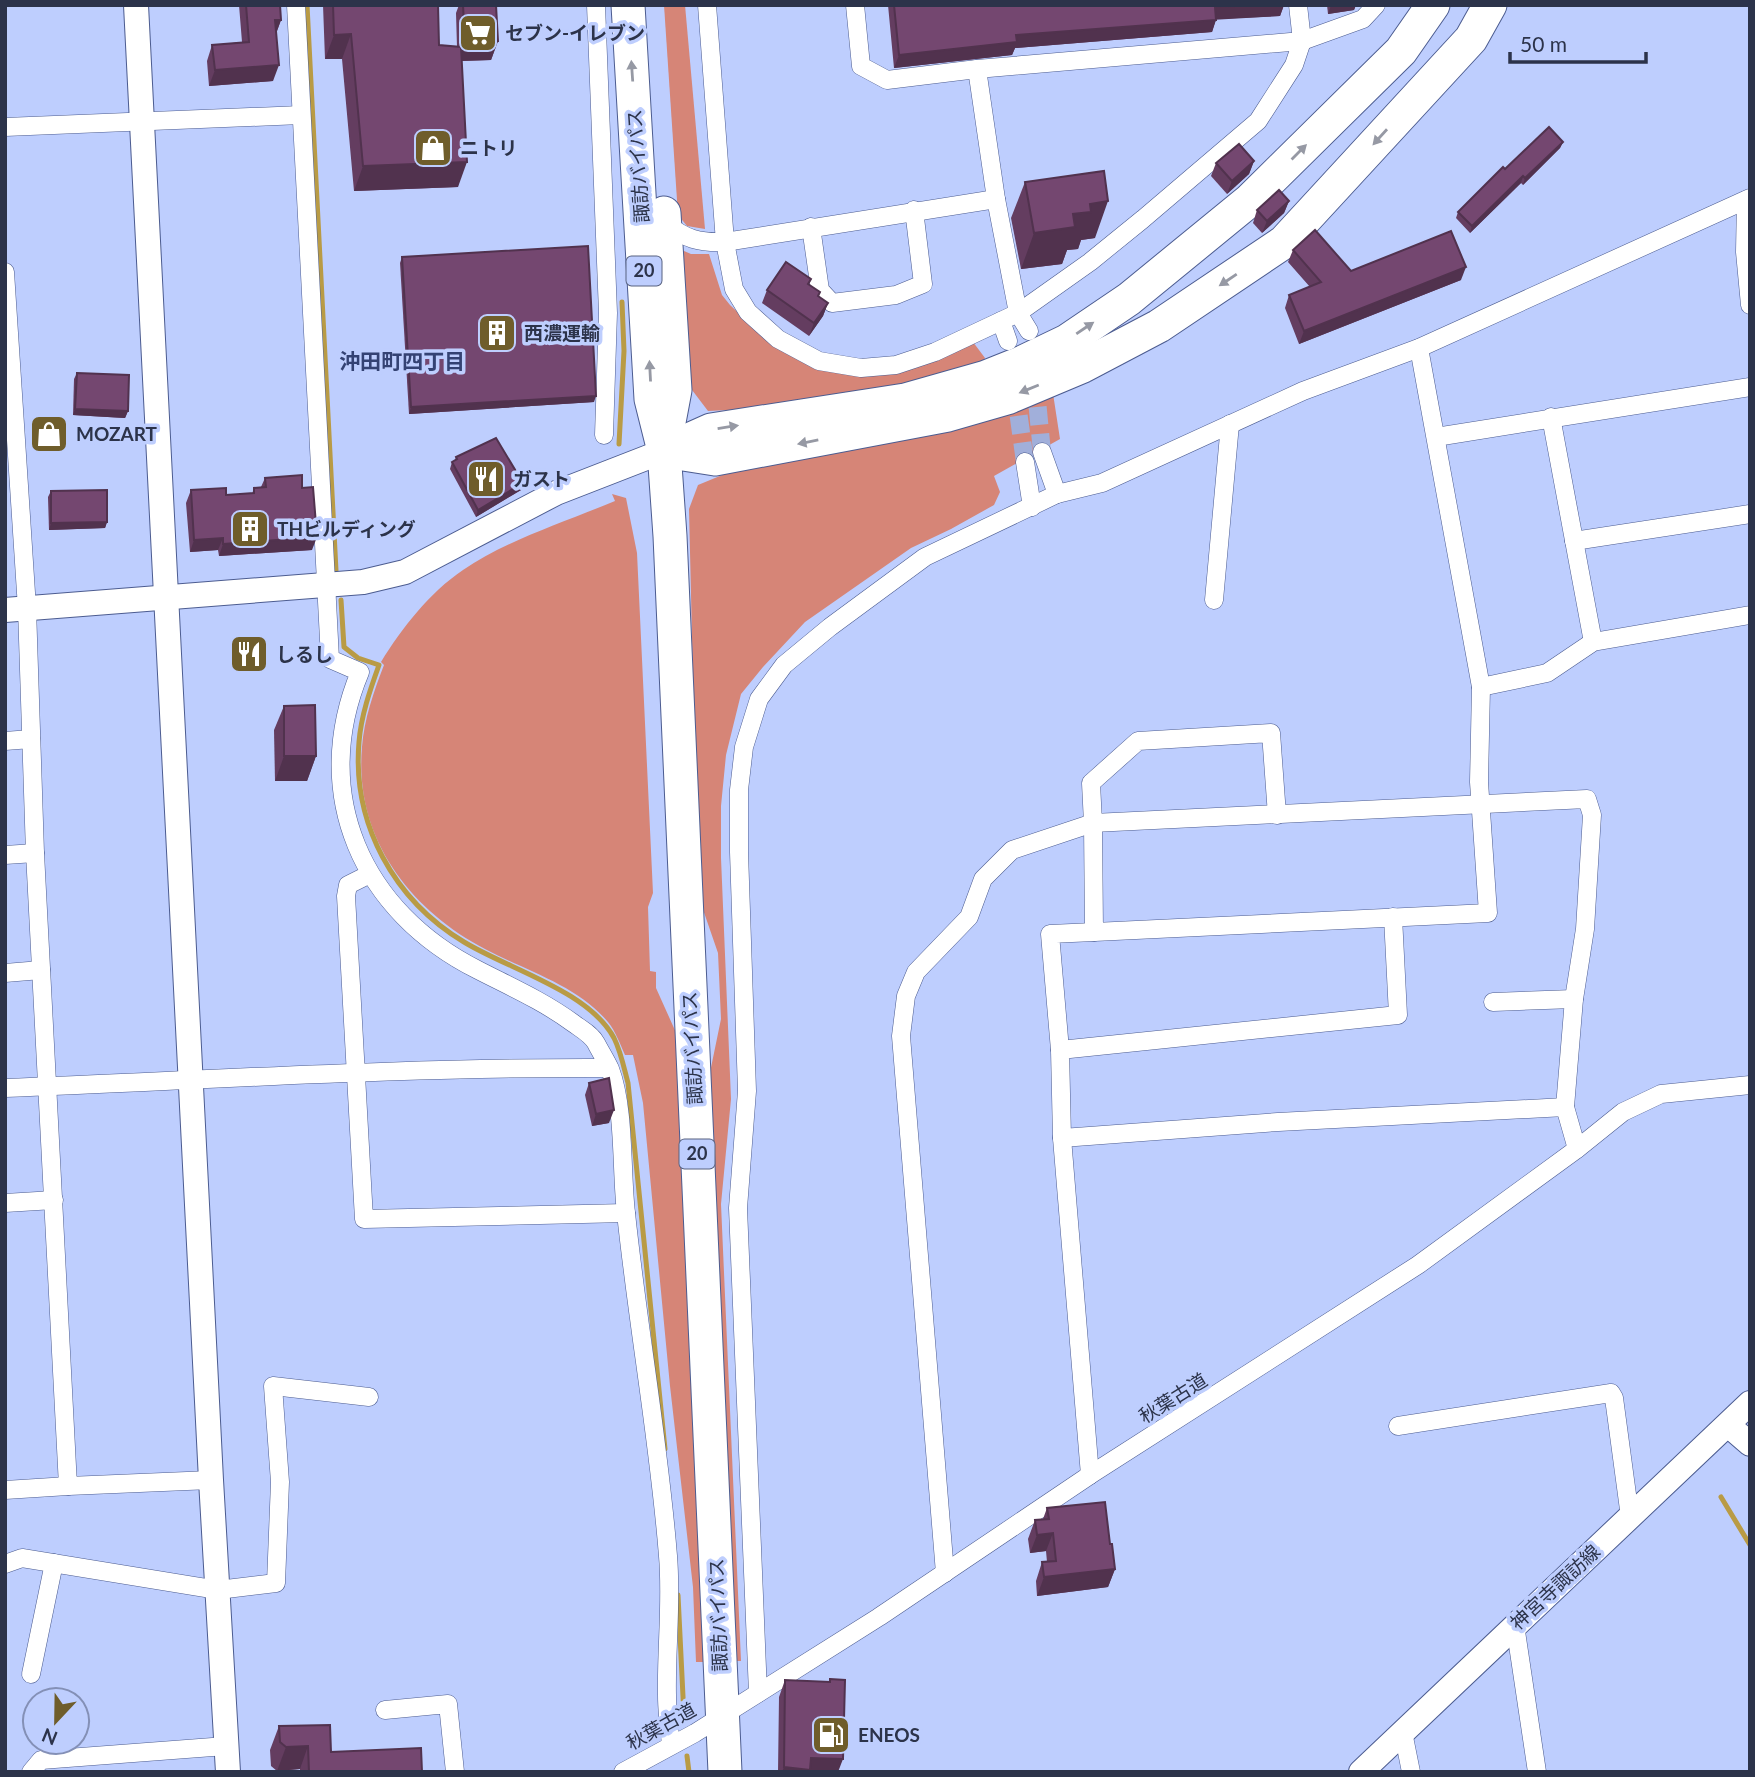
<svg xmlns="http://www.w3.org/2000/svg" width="1755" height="1777" viewBox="0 0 1755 1777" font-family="Lato,'Noto Sans JP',sans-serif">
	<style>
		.green { fill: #d68577 }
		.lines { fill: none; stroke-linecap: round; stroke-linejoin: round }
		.stream { stroke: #b99b45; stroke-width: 5 }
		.street-tunnel { stroke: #a1afda; stroke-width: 18; stroke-dasharray: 18 9; stroke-linecap: butt }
		.street-casing { stroke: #4c5c90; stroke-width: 19 }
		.secondary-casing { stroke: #4c5c90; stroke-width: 26 }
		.highway-casing { stroke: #4c5c90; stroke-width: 35 }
		.street { stroke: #fff; stroke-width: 18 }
		.secondary { stroke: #fff; stroke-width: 24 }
		.highway { stroke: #fff; stroke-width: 33 }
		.wall { fill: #643d60 }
		.shaded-wall { fill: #51324e }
		.building { fill: #744770; stroke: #51324e; stroke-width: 2 }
		.oneway { fill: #9699a4 }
		.labels { text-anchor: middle; stroke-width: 7; stroke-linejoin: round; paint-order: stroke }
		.shield { fill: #becefe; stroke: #586280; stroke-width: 2 }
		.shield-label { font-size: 18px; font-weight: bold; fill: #2c334a }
		.poi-label { font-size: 19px; font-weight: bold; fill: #2c334a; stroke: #becefe; text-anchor: start }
		.street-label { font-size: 19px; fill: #2c334a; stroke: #becefe }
		.neighbourhood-label { font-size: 21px; font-weight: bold; fill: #344273; stroke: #becefe }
	</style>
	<rect width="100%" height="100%" fill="#becefe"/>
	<g class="green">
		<polygon points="664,5 685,5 705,229 687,226 678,215"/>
		<polygon points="677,248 691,254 709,254 722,295 730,305 761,334 789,355 804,362 846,374 973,342 985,358 982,363 934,382 750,409 708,411 689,386"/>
		<polygon points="1052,387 1060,439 994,476 1000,492 994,505 951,529 911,548 805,622 763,667 741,694 726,755 721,806 721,858 731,1099 721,1204 741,1661 733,1661 707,1087 721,1019 718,953 698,895 689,509 698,485 732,471"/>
		<path d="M612,494L626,498L637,553L653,893L648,907L650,971L656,972V988L678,1037L706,1662H696L693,1587L670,1386L643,1103L633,1055H625C620,1044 616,1032 608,1022C577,985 526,971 485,949C409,909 354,837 362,747C364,719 374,691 384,665L381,662C402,628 429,593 463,570C505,541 567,521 615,501Z"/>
	</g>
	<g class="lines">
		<g class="stream">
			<polyline points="307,5 336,571"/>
			<polyline points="619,444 624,351 622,302"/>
			<path d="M341,600L344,647L358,658L379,665C370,690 361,716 359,742C352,824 394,900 464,942C508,969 589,991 614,1038C621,1052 624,1068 628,1083L665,1449"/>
			<polyline points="1721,1497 1750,1545"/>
			<polyline points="678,1595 684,1717"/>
			<polyline points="687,1756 689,1772"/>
		</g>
		<g class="street-tunnel">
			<polyline points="1035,380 1042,452"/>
			<polyline points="1015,389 1025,462"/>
		</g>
		<defs>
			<g id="street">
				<path d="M296,5L330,659L360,672C309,794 362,912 478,970C511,987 543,1001 573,1023C581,1029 591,1034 596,1043C600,1051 606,1060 610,1069C625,1109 621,1170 626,1213C638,1328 659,1441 668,1556C672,1602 666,1649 667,1695C667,1711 669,1728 671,1744"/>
				<polyline points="596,5 608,313 604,435"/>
				<polyline points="707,5 725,242 734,289 748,312 778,339 819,361 861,368 896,365 935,352 1018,313 1090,262 1143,219 1258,121 1294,65 1302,41 1298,5"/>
				<polyline points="855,5 861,66 887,80 977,69 1302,41 1363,19 1376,5"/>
				<polyline points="977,69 996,199 1018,313 1029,331"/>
				<polyline points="5,127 301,115"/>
				<polyline points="1746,200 1745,252 1750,305"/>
				<path d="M665,223C686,239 698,243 725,242L996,199"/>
				<polyline points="811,227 820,290 832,303 896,295 923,284 914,210"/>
				<polyline points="5,272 27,608 35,853 68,1486 211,1480"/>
				<polyline points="1001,321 1008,341"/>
				<polyline points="1551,417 1593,642"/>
				<polyline points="1436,437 1750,387"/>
				<polyline points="1042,452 1057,494"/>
				<polyline points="1025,462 1032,507"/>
				<polyline points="1574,541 1750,514"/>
				<polyline points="1214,600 1230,424"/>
				<polyline points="1481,687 1547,673 1593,642 1750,615"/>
				<polyline points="5,741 31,739"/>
				<polyline points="1277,815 1271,733 1138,741 1091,783 1093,823 1094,932 1488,913 1479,782 1481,687 1419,348"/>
				<polyline points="5,855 35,853"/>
				<polyline points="370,874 348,885 346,896 364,1219 626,1213"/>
				<polyline points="5,973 41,970"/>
				<polyline points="1493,1002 1574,999"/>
				<polyline points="1060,1050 1050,934 1094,932"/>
				<path d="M5,1088C207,1080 408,1067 609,1068"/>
				<polyline points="1062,1138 1278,1122 1565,1107 1577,1149"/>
				<polyline points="5,1203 54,1200"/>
				<polyline points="1398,1426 1611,1393 1614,1398 1630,1517"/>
				<polyline points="1090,1475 1062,1138 1060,1050 1398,1015 1393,917"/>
				<polyline points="5,1490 68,1486"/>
				<polyline points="5,1564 22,1558 218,1590 276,1583 280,1482 273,1386 369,1397"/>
				<polyline points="945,1573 901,1036 906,996 916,972 969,917 983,879 1012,850 1093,823 1587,799 1592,815 1585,929 1574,999 1565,1107"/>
				<polyline points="1515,1625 1537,1772"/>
				<polyline points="31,1674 54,1563"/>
				<polyline points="758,1693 738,1208 747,1091 739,852 739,790 744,747 759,699 784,665 830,627 925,557 1057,494 1102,483 1303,391 1419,348 1750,198"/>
				<polyline points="385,1710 448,1704 455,1772"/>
				<polyline points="1403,1732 1411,1772"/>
				<polyline points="31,1772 41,1760 226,1746"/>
				<polyline points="623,1772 695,1733 879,1617 1090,1475 1418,1265 1577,1149 1623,1112 1661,1094 1750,1085"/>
			</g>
			<g id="secondary">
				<polyline points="136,5 211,1480 228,1772"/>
				<polyline points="5,610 363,582 405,572 556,493 664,451"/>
				<polyline points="1728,1425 1750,1444"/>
				<polyline points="1361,1772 1750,1403"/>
			</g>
			<g id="highway">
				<polyline points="628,5 651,399 664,451 670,536 725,1772"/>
				<polyline points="664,213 675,390 666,438"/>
				<polyline points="664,451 715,459 948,415 1007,398 1083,366 1159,326 1284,242 1471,39 1490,5"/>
				<polyline points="664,451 711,430 905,400 986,377 1021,363 1067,341 1129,299 1250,200 1401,51 1433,5"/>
			</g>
		</defs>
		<use href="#street" class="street-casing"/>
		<use href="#secondary" class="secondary-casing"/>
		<use href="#highway" class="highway-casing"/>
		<use href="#street" class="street"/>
		<use href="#secondary" class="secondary"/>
		<use href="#highway" class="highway"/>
	</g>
	<g class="wall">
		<polygon points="239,5 280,5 281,20 276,34 273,81 209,86 207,61 212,45 242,42"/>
		<polygon points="323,5 438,5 439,45 457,47 456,13 459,5 496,5 498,41 491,60 462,61 458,187 354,191 342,59 325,59"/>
		<polygon points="888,5 1284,5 1280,16 1216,19 1212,32 1015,48 1012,55 894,68"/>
		<polygon points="1327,5 1356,5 1354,10 1328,14"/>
		<polygon points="1563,142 1560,148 1523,185 1521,183 1470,233 1456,218 1458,212 1505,169"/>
		<polygon points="1254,161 1249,174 1227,194 1211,176 1216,163"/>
		<polygon points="1025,182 1095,238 1081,240 1078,249 1067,250 1062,264 1021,269 1011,218"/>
		<polygon points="1289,201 1284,213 1262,233 1253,223 1257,210"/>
		<polygon points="1293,250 1351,271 1461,280 1299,344 1285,308 1289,295 1310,287 1288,262"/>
		<polygon points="402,257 594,402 409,414 400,263"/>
		<polygon points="811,279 809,285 818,296 828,303 823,316 809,336 762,303 767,290"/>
		<polygon points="77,373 128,411 125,418 73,415 74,379"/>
		<polygon points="456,457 523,483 521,490 476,517 450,469 452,462 455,461"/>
		<polygon points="265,478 302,488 312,550 219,556 218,550 190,552 186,503 191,490 226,495 252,494 254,488 261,487"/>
		<polygon points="51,491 107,522 105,528 49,530 48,497"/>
		<polygon points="284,706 316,756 307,781 275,781 274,730"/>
		<polygon points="589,1083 609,1123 592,1126 585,1095"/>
		<polygon points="1047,1508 1110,1544 1115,1569 1108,1587 1037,1596 1036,1581 1042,1562 1047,1562 1046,1551 1030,1553 1028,1539 1035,1520 1043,1519"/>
		<polygon points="830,1679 838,1772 778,1772 779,1697 785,1680 829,1682"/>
		<polygon points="279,1726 331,1752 422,1772 300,1772 300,1769 277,1771 271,1766 270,1750"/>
	</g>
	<g class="shaded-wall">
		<polygon points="1256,5 1284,5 1280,16 1211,20 1215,7"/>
		<polygon points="1331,5 1356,5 1354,10 1328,14"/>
		<polygon points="275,20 281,20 275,36"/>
		<polygon points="1216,20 1212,32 1015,48 1012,55 894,68 899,55 1016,35"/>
		<polygon points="351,34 342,59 325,59 334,35"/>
		<polygon points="498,41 491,60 458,61 465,43"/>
		<polygon points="279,65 273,81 209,86 215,70"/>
		<polygon points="1563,142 1560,148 1523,185 1525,178"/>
		<polygon points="1254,161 1249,174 1227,194 1232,181"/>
		<polygon points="467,162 458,187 354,191 363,166"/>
		<polygon points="1523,176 1521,183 1470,233 1472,226"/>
		<polygon points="1108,201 1095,238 1081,240 1078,249 1067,250 1062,264 1021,269 1034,233 1073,214 1090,204"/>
		<polygon points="1289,201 1284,213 1262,233 1267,221"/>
		<polygon points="1466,267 1461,280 1299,344 1304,331"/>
		<polygon points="828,303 823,316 809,336 814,323"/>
		<polygon points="596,396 594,402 409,414 411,407"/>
		<polygon points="75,409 128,411 125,418 73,415"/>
		<polygon points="523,483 521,490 476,517 478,510"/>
		<polygon points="107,522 105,528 49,530 51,523"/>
		<polygon points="317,537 312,550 219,556 223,544"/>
		<polygon points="223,538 218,550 190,552 194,540"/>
		<polygon points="284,756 316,756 307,781 275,781"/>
		<polygon points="614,1110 609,1123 592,1126 596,1114"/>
		<polygon points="1053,1533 1046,1551 1030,1553 1037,1535"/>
		<polygon points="1115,1569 1108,1587 1037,1596 1044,1577"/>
		<polygon points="308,1746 300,1769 277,1771 286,1747"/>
		<polygon points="811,1758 843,1759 838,1772 782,1772 784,1767"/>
	</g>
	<g class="building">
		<polygon points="246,5 280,5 281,20 275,20 279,65 215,70 212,45 249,42"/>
		<polygon points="333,5 438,5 439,45 461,47 467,162 363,166 351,34 334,35"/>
		<polygon points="463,5 496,5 498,41 465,43"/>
		<polygon points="894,5 1256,5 1215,7 1216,20 1016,35 1017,42 899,55"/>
		<polygon points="1549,127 1563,142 1525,178 1523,176 1472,226 1458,212 1503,167 1505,169"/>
		<polygon points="1239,144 1254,161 1232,181 1216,163"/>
		<polygon points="1104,171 1108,201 1090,204 1091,212 1073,214 1075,227 1034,233 1025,182"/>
		<polygon points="1279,190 1289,201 1267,221 1257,210"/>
		<polygon points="1315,230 1351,271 1451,231 1466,267 1304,331 1289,295 1321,282 1293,250"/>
		<polygon points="588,246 596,396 411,407 402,257"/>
		<polygon points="786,262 811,279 808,284 820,292 818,296 828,303 814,323 767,290"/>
		<polygon points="77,373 129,375 128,411 75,409"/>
		<polygon points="496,438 523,483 478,510 452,462 457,459 456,457"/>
		<polygon points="302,475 302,488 313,487 317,537 223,544 223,538 194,540 191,490 226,488 226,495 254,493 254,488 266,487 265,478"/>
		<polygon points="107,490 107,522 51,523 51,491"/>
		<polygon points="315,705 316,756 284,756 284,706"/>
		<polygon points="609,1078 614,1110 596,1114 589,1083"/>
		<polygon points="1105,1502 1110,1544 1112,1544 1115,1569 1044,1577 1042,1562 1056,1561 1053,1533 1037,1535 1035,1520 1049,1519 1047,1508"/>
		<polygon points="830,1679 845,1680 843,1759 811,1758 810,1770 784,1767 785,1680 830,1682"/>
		<polygon points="330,1725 331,1752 421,1748 422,1772 309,1772 308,1746 286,1747 280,1742 279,1726"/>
	</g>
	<defs><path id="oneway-solid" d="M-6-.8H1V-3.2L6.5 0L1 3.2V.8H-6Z" transform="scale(1.75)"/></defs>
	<g class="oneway">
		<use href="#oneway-solid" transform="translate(632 71) rotate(-94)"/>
		<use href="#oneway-solid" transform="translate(1380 137) rotate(132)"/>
		<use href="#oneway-solid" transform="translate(1299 152) rotate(-45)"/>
		<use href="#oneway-solid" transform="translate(1228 280) rotate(146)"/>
		<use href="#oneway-solid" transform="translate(1085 328) rotate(-34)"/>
		<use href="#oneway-solid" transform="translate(650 371) rotate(-93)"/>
		<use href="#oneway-solid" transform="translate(1029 389) rotate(158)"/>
		<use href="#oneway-solid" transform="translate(728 427) rotate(-9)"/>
		<use href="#oneway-solid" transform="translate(808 442) rotate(169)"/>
	</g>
	<defs>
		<symbol id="supermarket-square" viewBox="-11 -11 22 22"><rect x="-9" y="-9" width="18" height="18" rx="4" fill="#6f5d2b" stroke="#becefe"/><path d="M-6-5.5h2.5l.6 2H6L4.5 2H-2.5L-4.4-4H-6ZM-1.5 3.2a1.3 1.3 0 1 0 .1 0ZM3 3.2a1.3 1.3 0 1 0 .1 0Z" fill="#fff"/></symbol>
		<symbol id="shop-square" viewBox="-11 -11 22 22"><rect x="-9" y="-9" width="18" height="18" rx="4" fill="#6f5d2b" stroke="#becefe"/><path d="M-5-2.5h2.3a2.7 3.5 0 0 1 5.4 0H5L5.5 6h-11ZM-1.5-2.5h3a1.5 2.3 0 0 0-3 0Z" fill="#fff"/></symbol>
		<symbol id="building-square" viewBox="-11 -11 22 22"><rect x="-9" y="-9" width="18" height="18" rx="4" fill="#6f5d2b" stroke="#becefe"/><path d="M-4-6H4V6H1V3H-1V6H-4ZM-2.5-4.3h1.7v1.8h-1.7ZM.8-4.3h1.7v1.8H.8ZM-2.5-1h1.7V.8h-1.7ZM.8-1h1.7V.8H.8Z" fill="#fff"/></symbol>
		<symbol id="restaurant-square" viewBox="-11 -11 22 22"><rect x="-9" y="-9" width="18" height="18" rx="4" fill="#6f5d2b" stroke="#becefe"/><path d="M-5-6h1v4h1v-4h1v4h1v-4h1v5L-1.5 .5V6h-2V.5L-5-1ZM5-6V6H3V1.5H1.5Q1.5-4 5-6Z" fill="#fff"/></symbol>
		<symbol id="fuel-square" viewBox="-11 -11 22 22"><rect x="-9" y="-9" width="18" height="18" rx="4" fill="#6f5d2b" stroke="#becefe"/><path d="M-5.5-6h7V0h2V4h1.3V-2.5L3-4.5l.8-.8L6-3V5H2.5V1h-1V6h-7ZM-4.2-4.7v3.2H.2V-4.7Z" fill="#fff"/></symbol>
	</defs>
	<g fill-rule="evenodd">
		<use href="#supermarket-square" x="456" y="11" width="44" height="44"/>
		<use href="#shop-square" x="411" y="126" width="44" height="44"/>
		<use href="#building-square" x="475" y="311" width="44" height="44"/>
		<use href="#shop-square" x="27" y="412" width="44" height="44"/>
		<use href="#restaurant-square" x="464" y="457" width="44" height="44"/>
		<use href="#building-square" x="228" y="507" width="44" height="44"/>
		<use href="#restaurant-square" x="227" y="632" width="44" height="44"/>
		<use href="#fuel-square" x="809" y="1713" width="44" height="44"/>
	</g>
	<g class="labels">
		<g class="shield">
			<rect x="626.5" y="256.5" width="35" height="29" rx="5"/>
			<rect x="679.5" y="1139.5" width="35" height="29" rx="5"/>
		</g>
		<g class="shield-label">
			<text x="644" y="277">20</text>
			<text x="697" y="1160">20</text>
		</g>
		<g class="poi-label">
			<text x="505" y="40">セブン-イレブン</text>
			<text x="460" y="155">ニトリ</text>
			<text x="524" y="340">西濃運輸</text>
			<text x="76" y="441">MOZART</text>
			<text x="513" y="486">ガスト</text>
			<text x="277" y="536">THビルディング</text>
			<text x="276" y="661">しるし</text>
			<text x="858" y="1742">ENEOS</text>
		</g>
		<g class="street-label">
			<text transform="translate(638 166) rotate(-94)" y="7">諏訪バイパス</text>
			<text transform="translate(692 1048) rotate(-93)" y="7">諏訪バイパス</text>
			<text transform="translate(1173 1398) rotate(-32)" y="7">秋葉古道</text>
			<text transform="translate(1555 1587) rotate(-43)" y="7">神宮寺諏訪線</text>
			<text transform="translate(718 1615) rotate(-92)" y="7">諏訪バイパス</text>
			<text transform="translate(661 1726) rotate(-29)" y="7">秋葉古道</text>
		</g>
		<g class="neighbourhood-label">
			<text x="402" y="369">沖田町四丁目</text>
		</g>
	</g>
	<rect width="1755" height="1777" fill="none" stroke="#2c334a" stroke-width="14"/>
	<g transform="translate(56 1721) rotate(202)"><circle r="33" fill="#becefe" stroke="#8490b6" stroke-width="2"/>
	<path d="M0-5L12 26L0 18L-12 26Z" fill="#6f5d2b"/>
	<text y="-10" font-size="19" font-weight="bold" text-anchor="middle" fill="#2c334a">N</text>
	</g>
	<path d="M1510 52v10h136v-10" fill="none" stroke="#2c334a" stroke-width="3.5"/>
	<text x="1520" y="52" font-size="21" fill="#2c334a" stroke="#becefe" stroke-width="5" paint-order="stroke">50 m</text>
</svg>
